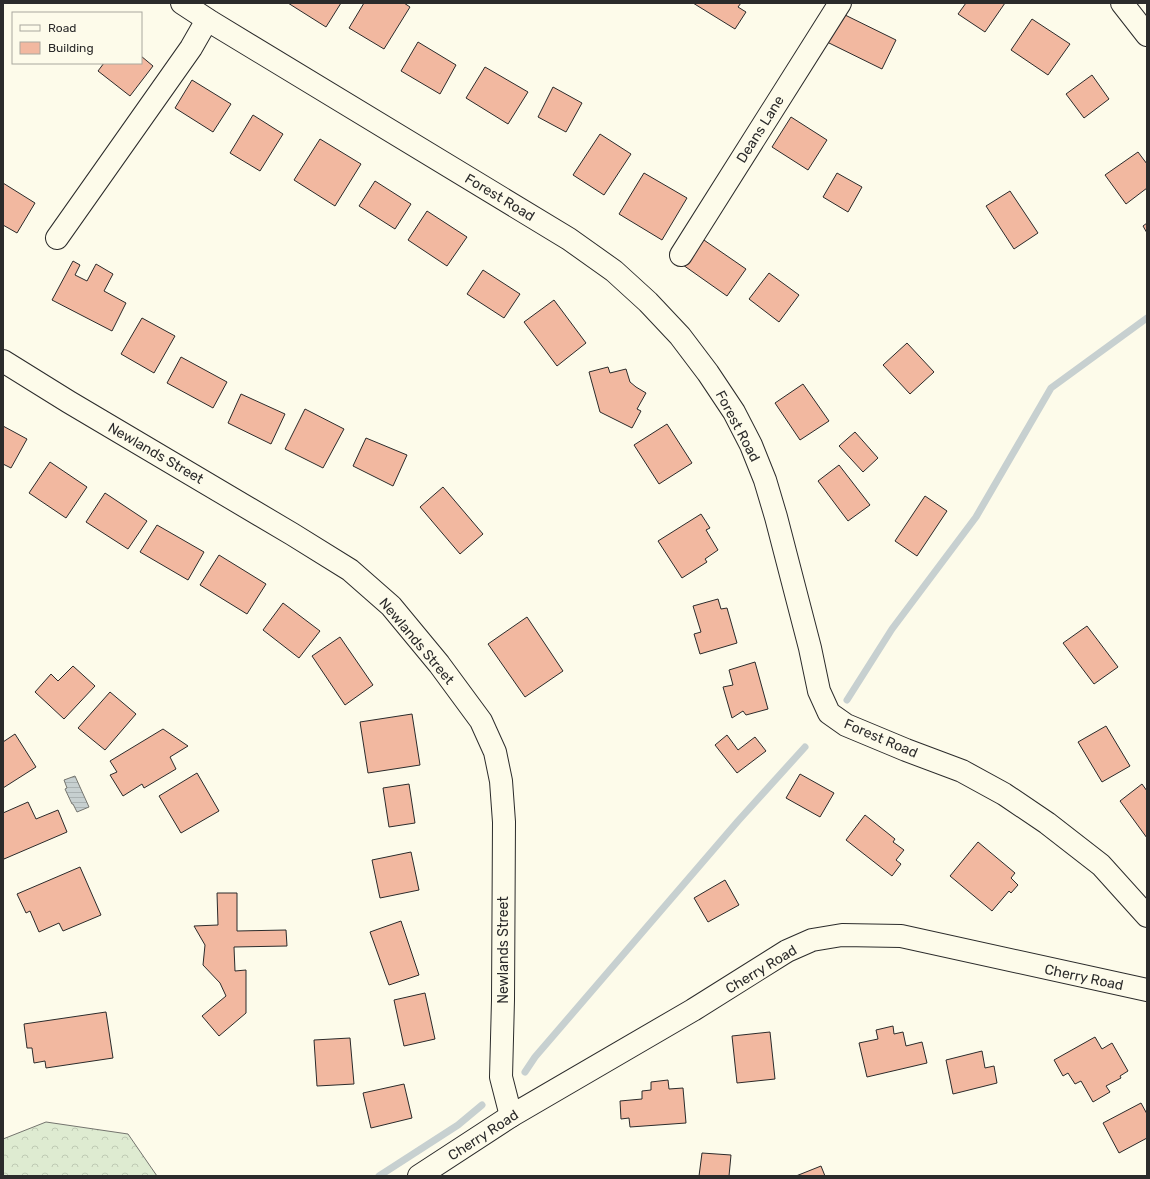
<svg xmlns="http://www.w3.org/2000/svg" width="1150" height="1179" viewBox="0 0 1150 1179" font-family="Rubik,sans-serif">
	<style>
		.forest { fill: url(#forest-crowns); stroke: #74746e }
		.water { fill: url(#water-rules); stroke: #74746e }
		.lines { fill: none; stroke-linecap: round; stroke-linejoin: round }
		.stream { stroke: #c7d0d0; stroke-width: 7 }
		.building { fill: #f2b8a0; stroke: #2b2b2b }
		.minor-casing { stroke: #2b2b2b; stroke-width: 24 }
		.highway-casing { stroke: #2b2b2b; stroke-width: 24 }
		.minor { stroke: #fdfbea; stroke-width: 22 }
		.highway { stroke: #fdfbea; stroke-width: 22 }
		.labels { text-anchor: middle; stroke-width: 3; stroke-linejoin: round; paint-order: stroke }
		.street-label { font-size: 14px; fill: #2b2b2b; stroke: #fdfbea }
	</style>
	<defs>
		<pattern id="forest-crowns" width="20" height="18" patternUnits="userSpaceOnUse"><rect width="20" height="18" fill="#deebd1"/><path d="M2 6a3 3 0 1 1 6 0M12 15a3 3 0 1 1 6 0" fill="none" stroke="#bfcab4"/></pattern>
		<pattern id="water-rules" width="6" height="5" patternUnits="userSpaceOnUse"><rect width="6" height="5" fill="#c7d0d0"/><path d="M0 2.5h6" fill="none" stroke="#abb3b3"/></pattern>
	</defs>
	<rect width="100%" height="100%" fill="#fdfbea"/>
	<polygon class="forest" points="46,1122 128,1134 157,1176 3,1176 3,1139"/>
	<polygon class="water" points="75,776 89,807 77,812 73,804 72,804 65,789 67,788 64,780"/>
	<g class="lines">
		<g class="stream">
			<polyline points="847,700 892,629 976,517 1051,388 1147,318"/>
			<polyline points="525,1072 535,1057 738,821 805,747"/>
			<polyline points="379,1176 458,1125 482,1105"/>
		</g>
	</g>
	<g class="building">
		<polygon points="288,3 341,3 326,27"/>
		<polygon points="364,3 404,3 410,7 384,49 349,28"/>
		<polygon points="693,3 741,3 738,7 746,12 735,29"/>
		<polygon points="966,3 1005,3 985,32 958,14"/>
		<polygon points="841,13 896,40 882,69 827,42"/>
		<polygon points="1032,19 1070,44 1048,75 1011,50"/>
		<polygon points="418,42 456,65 440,94 401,71"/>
		<polygon points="141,56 153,66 130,96 98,71 104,63 141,63"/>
		<polygon points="485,67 528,92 508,124 466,98"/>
		<polygon points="1092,75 1109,99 1084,118 1066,94"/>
		<polygon points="192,80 231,104 213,132 175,108"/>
		<polygon points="553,87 582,103 566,132 538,117"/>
		<polygon points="253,115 283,134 260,171 230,153"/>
		<polygon points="791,117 827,140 808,170 772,147"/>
		<polygon points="600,134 631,154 604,195 573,175"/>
		<polygon points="320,139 361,164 335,206 294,180"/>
		<polygon points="1138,152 1147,164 1147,188 1126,204 1105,175"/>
		<polygon points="644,173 687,198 662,240 619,214"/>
		<polygon points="837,173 862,187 848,212 823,197"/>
		<polygon points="375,181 411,204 395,229 359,206"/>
		<polygon points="3,183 35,203 17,233 3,225"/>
		<polygon points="1010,191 1038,233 1014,249 986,206"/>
		<polygon points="427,211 467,237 447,266 408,240"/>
		<polygon points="1147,223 1147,233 1143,226"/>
		<polygon points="701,238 746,269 727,296 683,265"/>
		<polygon points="73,261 80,265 75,275 87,281 96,264 113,274 104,291 126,303 112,331 52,300"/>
		<polygon points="483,270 520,294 504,318 467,294"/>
		<polygon points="769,273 799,295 779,322 749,299"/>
		<polygon points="554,300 586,343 557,366 524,322"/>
		<polygon points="142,318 175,336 154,373 121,354"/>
		<polygon points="907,343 934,372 910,394 883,365"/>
		<polygon points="181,357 227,382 213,408 167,383"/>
		<polygon points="608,367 610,373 626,369 630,382 636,387 646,393 637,409 641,411 632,428 600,412 589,372"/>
		<polygon points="803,384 829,421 800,440 775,403"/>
		<polygon points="241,394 285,414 271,444 228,423"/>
		<polygon points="305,409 344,429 323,468 285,449"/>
		<polygon points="667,424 692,463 659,484 634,445"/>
		<polygon points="3,426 27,439 11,468 3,464"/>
		<polygon points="855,432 878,458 863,472 839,446"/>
		<polygon points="366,438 407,455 393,486 353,466"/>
		<polygon points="50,462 87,487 66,518 29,493"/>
		<polygon points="839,465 870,505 848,521 818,481"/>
		<polygon points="443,487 483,534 460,554 420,507"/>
		<polygon points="105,493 147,521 128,549 86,522"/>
		<polygon points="925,496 947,511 917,556 895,541"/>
		<polygon points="701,514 710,528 706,530 718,550 705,559 707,562 682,578 658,541"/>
		<polygon points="157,525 204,552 188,580 140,552"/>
		<polygon points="219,555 266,584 247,614 200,585"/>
		<polygon points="718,599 721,609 727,608 737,643 700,654 694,634 701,632 693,606"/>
		<polygon points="283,603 320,631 299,658 263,630"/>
		<polygon points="527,617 563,671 525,697 488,644"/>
		<polygon points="1087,626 1118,667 1094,684 1063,643"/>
		<polygon points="340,637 373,685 345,705 312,656"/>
		<polygon points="755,662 768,709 746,715 743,711 732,718 723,687 733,685 729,670"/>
		<polygon points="73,666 95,686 64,719 35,692 51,674 58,681"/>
		<polygon points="110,692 136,714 105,750 78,728"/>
		<polygon points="412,714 420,765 368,773 360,722"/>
		<polygon points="1106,726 1130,766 1102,782 1078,742"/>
		<polygon points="163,729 188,746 170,757 176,769 144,788 142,784 123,796 110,775 117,772 110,761"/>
		<polygon points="15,734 36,767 3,788 3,742"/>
		<polygon points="727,735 738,750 755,737 766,751 737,773 715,745"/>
		<polygon points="197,773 219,811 181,833 159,796"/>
		<polygon points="800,774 834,793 820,817 786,798"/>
		<polygon points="409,784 415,823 389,827 383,788"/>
		<polygon points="1142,784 1147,791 1147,838 1120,801"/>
		<polygon points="28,802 36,819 58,810 67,832 4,859 3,857 3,813"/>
		<polygon points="865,815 895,839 893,842 904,850 896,860 901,864 892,876 846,840"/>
		<polygon points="978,842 1015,873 1011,878 1018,885 1011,893 1009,891 992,911 950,876"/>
		<polygon points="411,852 419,890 380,898 372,860"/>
		<polygon points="80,867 101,915 63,931 59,923 39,932 30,911 26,913 17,894"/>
		<polygon points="725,880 739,905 708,922 694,898"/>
		<polygon points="217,893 237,893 237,931 286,930 287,946 234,947 235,971 246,970 246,1013 219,1036 202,1016 226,996 220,983 203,965 205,945 194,926 218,925"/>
		<polygon points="401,921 419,975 389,985 370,932"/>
		<polygon points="425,993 435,1039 404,1046 394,1000"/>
		<polygon points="106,1012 113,1058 46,1068 45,1061 34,1063 32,1048 27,1048 24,1024"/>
		<polygon points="893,1026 894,1034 903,1032 906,1046 922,1042 927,1063 867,1077 859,1043 878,1039 876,1030"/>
		<polygon points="770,1032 775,1079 737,1083 732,1036"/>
		<polygon points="1095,1037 1102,1049 1112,1043 1128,1071 1120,1076 1121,1078 1106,1086 1110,1092 1093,1102 1081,1081 1075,1084 1068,1073 1063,1076 1054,1060"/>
		<polygon points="350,1038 354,1084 317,1086 314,1040"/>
		<polygon points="982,1051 985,1068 994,1066 997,1083 953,1094 946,1060"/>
		<polygon points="668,1080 669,1089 683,1088 686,1123 630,1127 629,1118 621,1119 620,1101 642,1099 642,1091 651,1090 651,1082"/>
		<polygon points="404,1084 412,1118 371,1128 363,1093"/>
		<polygon points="1141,1103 1147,1114 1147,1138 1119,1153 1103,1123"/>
		<polygon points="702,1153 731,1155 729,1176 699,1176"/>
		<polygon points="821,1166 825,1176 796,1176"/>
	</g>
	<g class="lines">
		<defs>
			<g id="minor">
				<polyline points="182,3 211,22 569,239 614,271 648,302 680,336 708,373 734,412 751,445 765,480 776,517 810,648 819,691 829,713 846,725 906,750 962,771 1004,794 1047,823 1101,865 1147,916"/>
				<polyline points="57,238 191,48 207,20"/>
				<polyline points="681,255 840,3"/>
				<polyline points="3,361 69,402 292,534 350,570 391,606 439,664 481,721 495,752 501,781 504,822 503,1000 501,1077 511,1116"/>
				<polyline points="419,1176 511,1116 693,1010 787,951 812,940 842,935 901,936 1147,990"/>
			</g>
			<polyline id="highway" points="1122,3 1147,35"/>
		</defs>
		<use href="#minor" class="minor-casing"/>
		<use href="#highway" class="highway-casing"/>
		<use href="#minor" class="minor"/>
		<use href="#highway" class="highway"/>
	</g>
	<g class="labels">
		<g class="street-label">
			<text transform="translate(760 129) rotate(-58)" y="5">Deans Lane</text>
			<text transform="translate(500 197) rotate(31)" y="5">Forest Road</text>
			<text transform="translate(738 426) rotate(62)" y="5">Forest Road</text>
			<text transform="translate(156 453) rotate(30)" y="5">Newlands Street</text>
			<text transform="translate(417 641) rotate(50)" y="5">Newlands Street</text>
			<text transform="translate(881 738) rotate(23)" y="5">Forest Road</text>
			<text transform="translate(503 950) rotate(-90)" y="5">Newlands Street</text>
			<text transform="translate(761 969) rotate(-31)" y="5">Cherry Road</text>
			<text transform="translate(1084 977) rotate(12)" y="5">Cherry Road</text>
			<text transform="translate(483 1135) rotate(-33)" y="5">Cherry Road</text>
		</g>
	</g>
	<rect width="1150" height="1179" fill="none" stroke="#2b2b2b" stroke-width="8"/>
	<rect x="12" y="12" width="130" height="52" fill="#fdfbea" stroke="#a9a89e"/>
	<rect x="20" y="25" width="20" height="6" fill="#fdfbea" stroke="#a9a89e"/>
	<text x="48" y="32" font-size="12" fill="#2b2b2b">Road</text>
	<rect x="20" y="42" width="20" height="12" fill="#f2b8a0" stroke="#a9a89e"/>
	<text x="48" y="52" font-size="12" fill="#2b2b2b">Building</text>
</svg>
